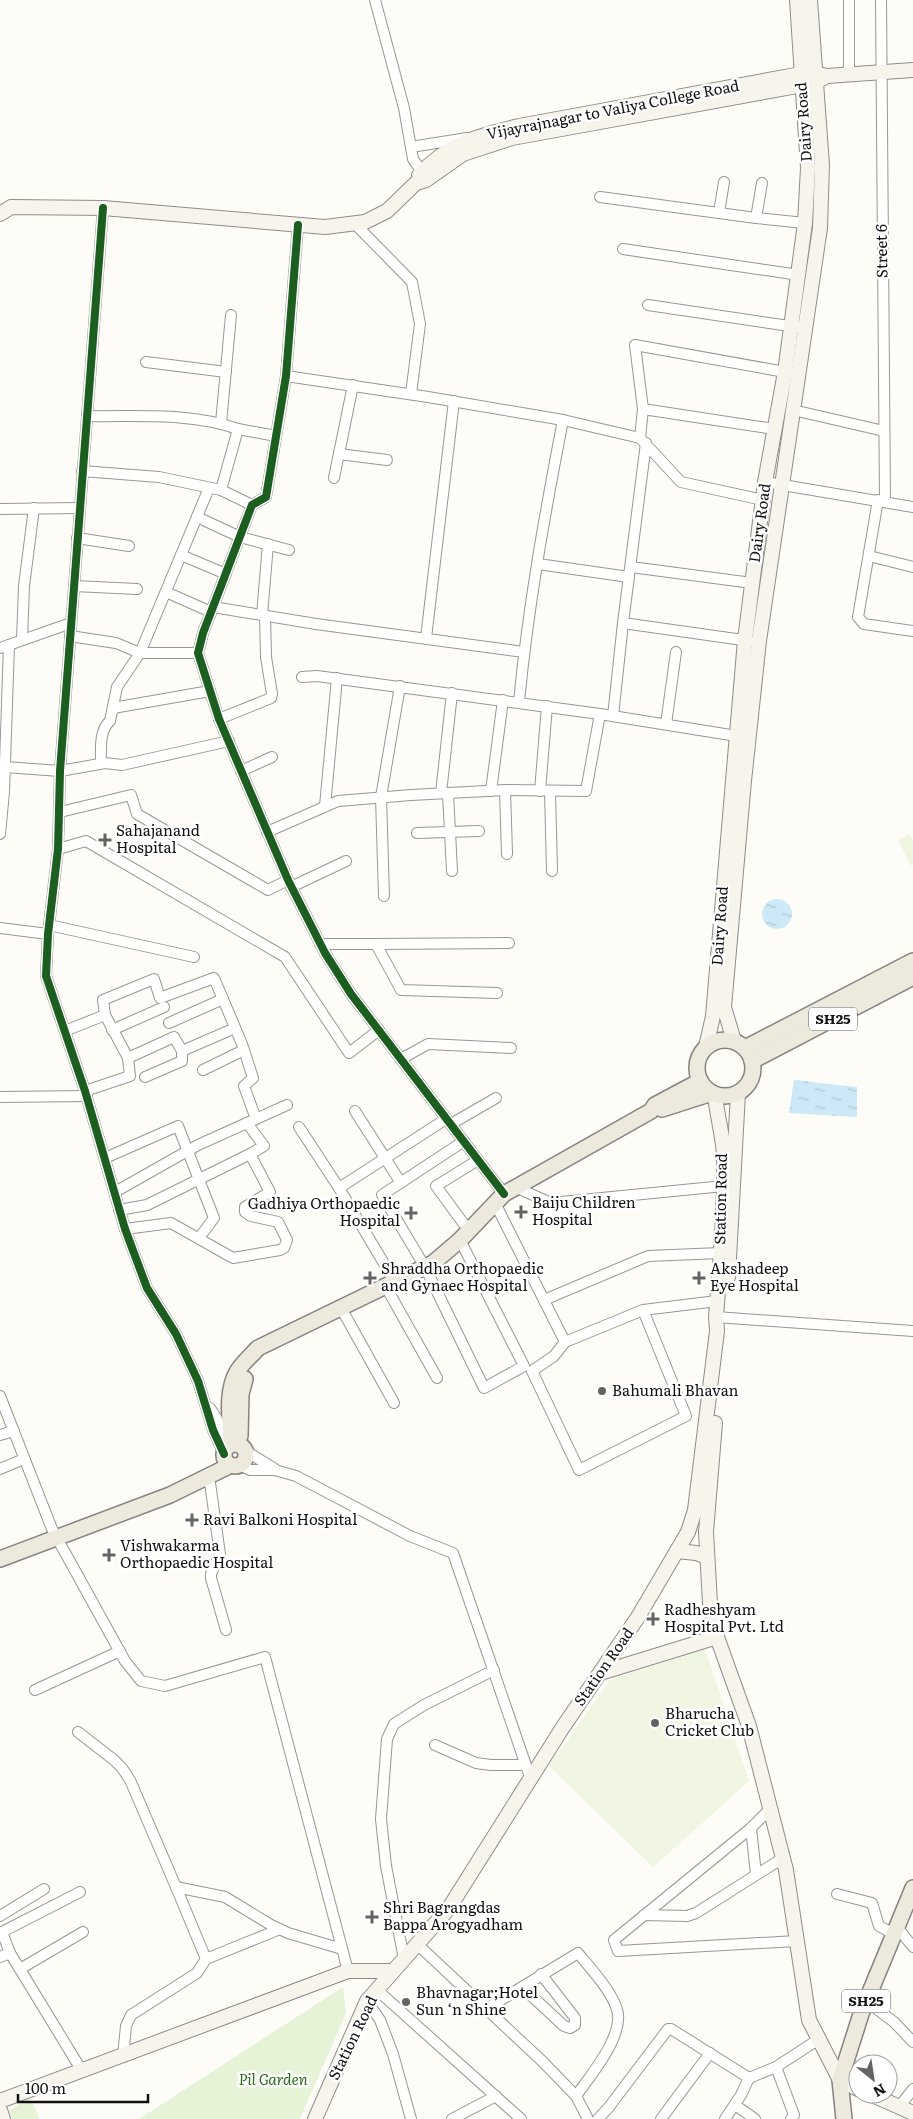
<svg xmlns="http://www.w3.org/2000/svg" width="913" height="2119" viewBox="0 0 913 2119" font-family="Literata,serif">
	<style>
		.park { fill: #e7f3d7 }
		.pitch { fill: #f0f6e1 }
		.water { fill: url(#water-ripples) }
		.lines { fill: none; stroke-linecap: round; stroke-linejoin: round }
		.street-casing { stroke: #979795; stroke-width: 12 }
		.secondary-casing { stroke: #8e8d8b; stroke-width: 16 }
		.primary-casing { stroke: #858482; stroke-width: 18 }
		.street { stroke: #fffffe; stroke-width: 10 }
		.secondary { stroke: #f6f4eb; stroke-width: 14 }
		.primary { stroke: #ede9dc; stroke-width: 15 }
		.cycleway-casing { stroke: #fff; stroke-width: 11 }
		.cycleway { stroke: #1b5e20; stroke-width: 8 }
		.poi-dot { fill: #646362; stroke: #fff; stroke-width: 2 }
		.labels { text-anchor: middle; stroke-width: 5; stroke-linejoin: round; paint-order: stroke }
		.shield { fill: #fff; stroke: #585858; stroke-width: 1 }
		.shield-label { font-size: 14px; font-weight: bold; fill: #111 }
		.street-label { font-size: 15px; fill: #111; stroke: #fff }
		.poi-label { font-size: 15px; fill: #111; stroke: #fff; text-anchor: start }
		.park-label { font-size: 15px; font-style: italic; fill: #2f6b1f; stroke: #fff }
	</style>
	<defs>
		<pattern id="water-ripples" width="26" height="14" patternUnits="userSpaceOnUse" patternTransform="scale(1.25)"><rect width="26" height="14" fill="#cde8f7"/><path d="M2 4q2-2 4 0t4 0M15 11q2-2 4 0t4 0" fill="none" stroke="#afc6d3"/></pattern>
	</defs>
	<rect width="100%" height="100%" fill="#fdfcf7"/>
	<g class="park">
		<polygon points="343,1987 346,2013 300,2119 139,2119"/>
		<polygon points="30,2098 40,2119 12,2119 9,2110"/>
	</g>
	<g class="pitch">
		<polygon points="910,834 913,840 913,865 911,866 898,840"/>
		<polygon points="705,1648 749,1781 653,1867 549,1766 610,1680"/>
	</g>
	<g class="water">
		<circle cx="777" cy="914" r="15"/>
		<polygon points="794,1080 857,1087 857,1117 789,1113"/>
	</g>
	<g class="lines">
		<defs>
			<g id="street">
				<polyline points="375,0 404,108 413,159 422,172"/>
				<polyline points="849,0 849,74"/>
				<polyline points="881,0 885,501"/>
				<polyline points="411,147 467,138"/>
				<polyline points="600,197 756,218 805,223"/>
				<polyline points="103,208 60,771 58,849 48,934 46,976 85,1091 125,1229 147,1288 176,1334 198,1381 213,1430 224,1454"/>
				<polyline points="719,213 724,182"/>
				<polyline points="756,218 762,183"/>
				<polyline points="355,224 412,282 420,324 411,394"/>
				<polyline points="298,225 286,376 266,497 252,505 203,633 198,653 219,719 288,880 325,953 351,994 504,1194"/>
				<polyline points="623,249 799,275"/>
				<polyline points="648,305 796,327"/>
				<polyline points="146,362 226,372"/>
				<polyline points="286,376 428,397 563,420 640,438 681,482 763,500"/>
				<polyline points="643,409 774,429"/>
				<polyline points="793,410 884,431"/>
				<path d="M87,416C137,417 190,412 238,429"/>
				<polyline points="221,423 231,315"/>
				<polyline points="640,438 643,409 635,345 785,372"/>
				<polyline points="339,454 387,460"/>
				<polyline points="82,471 159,477 221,490 252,505"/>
				<polyline points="334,478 353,385"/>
				<polyline points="765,482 913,507"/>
				<polyline points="221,490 238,429 276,436"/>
				<polyline points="878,500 858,617 864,624 913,631"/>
				<polyline points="0,509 80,508"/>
				<polyline points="197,517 240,537 289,550"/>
				<polyline points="77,538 129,546"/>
				<polyline points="181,555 226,574"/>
				<polyline points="869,556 913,567"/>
				<polyline points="538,564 629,577"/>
				<polyline points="631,567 752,583"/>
				<polyline points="74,586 137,589"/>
				<polyline points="166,592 211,612"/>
				<polyline points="213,607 316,624 524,652"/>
				<polyline points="262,615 268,544"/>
				<polyline points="623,623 750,641"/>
				<polyline points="70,636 116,643 140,653 198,653"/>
				<polyline points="426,638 454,401"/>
				<polyline points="22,640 24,586 34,508"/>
				<polyline points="0,648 71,623"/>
				<polyline points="302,677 317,676 600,714 743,737"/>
				<path d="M519,702C528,607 545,513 563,420"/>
				<polyline points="113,708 210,691"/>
				<polyline points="613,716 623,623 646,443"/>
				<polyline points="219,719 271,698 272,694 266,657 265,616"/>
				<polyline points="666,724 676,652"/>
				<path d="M101,763C101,750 99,730 110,721L117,687L140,653L209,488"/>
				<polyline points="5,767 60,771 105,763 122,765 229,741"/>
				<polyline points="241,771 272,757"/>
				<polyline points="505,790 507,854"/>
				<polyline points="491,791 503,700"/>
				<polyline points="540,791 547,706"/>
				<polyline points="550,791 552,871"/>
				<polyline points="441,793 452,693"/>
				<polyline points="448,793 452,871"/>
				<polyline points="325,806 337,678"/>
				<polyline points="60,812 131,795 137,814 268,890 288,880"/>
				<polyline points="267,832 338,801 411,795 505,790 586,791 600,714"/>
				<polyline points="417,833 479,831"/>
				<polyline points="0,834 4,792 9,645"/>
				<polyline points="58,849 86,841 285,957 349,1053 379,1030"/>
				<polyline points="291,887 346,861"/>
				<polyline points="384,896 381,797 400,686"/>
				<polyline points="49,925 194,957"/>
				<polyline points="0,928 48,934"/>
				<polyline points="320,944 376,944 401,990 497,993"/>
				<polyline points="376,944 509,943"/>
				<polyline points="105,1015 128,1058"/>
				<polyline points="169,1023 223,999"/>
				<polyline points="112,1030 164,1007"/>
				<polyline points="65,1031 105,1015 103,1000 154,979 160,998 214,978 242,1044 253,1078 244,1086 256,1119"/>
				<polyline points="401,1059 428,1044 511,1048"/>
				<polyline points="203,1070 244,1050"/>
				<polyline points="145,1077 182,1061 182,1051"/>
				<polyline points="85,1091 130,1076 128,1058 174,1037 182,1051 235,1028"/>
				<polyline points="0,1097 87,1096"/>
				<polyline points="355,1111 401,1183"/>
				<polyline points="247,1123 264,1146 250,1154"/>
				<polyline points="451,1124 496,1098"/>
				<polyline points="299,1127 339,1188"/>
				<polyline points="105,1158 178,1126 214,1218 199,1238"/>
				<polyline points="515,1187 551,1203 724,1186"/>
				<polyline points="115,1192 198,1145 287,1105"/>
				<polyline points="495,1203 565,1342"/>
				<polyline points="119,1210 147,1205 250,1154 270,1192 245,1207 245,1212 251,1216 278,1222 287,1240 284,1248 280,1250 233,1258 171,1223 125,1229"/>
				<polyline points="469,1231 436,1186 478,1160"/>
				<polyline points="460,1240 524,1366 484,1388 425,1267 382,1195 464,1141"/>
				<polyline points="395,1282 339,1188 446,1119"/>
				<polyline points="386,1287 437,1378"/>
				<polyline points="544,1300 648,1256 720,1253"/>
				<polyline points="341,1308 394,1403"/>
				<polyline points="643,1310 686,1416 579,1470 532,1371 554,1356 565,1342 643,1310 717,1301"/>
				<polyline points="716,1317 913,1331"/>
				<polyline points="0,1396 52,1529 125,1661 141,1681 165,1686 265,1657 348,1971"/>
				<polyline points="210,1408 217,1419 228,1447"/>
				<polyline points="0,1435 14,1431"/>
				<polyline points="244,1450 275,1469"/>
				<polyline points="239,1465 250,1470 275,1470 296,1476 410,1536 453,1553 531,1780"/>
				<polyline points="0,1469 24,1459"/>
				<polyline points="209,1476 220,1554 211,1574 211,1578 226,1630"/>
				<polyline points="35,1690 120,1651"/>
				<polyline points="78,1732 114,1760 122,1768 130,1780 176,1887"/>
				<polyline points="435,1745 476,1763 491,1765 525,1765"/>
				<polyline points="770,1809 751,1828 614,1940 618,1951 797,1941"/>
				<polyline points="751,1828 756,1874"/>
				<polyline points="837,1894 872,1903 879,1926 894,1934"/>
				<polyline points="644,1915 687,1916 696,1913 783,1858"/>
				<polyline points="0,1916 44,1889"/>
				<polyline points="897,1927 913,1947"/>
				<polyline points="417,1944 542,2061 576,2096 588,2119"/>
				<polyline points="10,1953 2,1932 80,1892"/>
				<polyline points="0,1957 10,1953 82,2071"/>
				<polyline points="206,1959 280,1929"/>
				<polyline points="404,1959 386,1866 381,1819 387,1739 394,1724 424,1705 494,1670"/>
				<polyline points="20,1969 83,1932"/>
				<polyline points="522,1987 564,2026 570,2028 575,2025 575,2018 541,1974"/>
				<polyline points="376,1989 521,2119"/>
				<polyline points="367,2001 380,2020 393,2054 411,2119"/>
				<polyline points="866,2001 894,2022 913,2042"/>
				<path d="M486,2009L578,1953C590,1968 615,1994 618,2014C621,2040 590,2076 576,2096"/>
				<polyline points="123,2056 126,2026 131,2015 197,1973 206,1959 176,1887 225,1897 271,1925 288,1933 342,1949"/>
				<polyline points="776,2067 794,2115 791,2119"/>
				<polyline points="735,2105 755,2119"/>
				<polyline points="899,2107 913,2089"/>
				<polyline points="452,2119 496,2096"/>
				<polyline points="598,2119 609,2107 668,2029 671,2029 749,2078"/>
				<polyline points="661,2119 710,2053"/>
				<polyline points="725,2119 741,2095 749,2078 776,2067 819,2039"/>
			</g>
			<g id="secondary">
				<path d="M419,175C447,144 480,135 519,126L801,74L814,73L827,76L913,70"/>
				<polyline points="0,214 11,207 103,208 325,227 365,222 387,211 416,183 426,180 463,154 512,138 814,83 827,76"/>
				<polyline points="734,1041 724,1007 744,781 759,641 820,228 822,165 810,0"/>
				<polyline points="706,1047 713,1016 745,640 765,482 785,372 805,223 808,168 797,0"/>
				<polyline points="728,1277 738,1093"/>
				<polyline points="715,1423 706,1532 710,1603 717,1637 749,1726 786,1870 809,2020 840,2080 858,2089"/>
				<polyline points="677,1551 696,1553 707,1557"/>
				<polyline points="600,1673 717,1637"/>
				<polyline points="870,2094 913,2113"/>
				<polyline points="0,2101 348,1971 393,1971"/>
				<polyline points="0,2110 3,2119"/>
				<path d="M315,2119L367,2001L449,1908L563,1727L638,1617L688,1532L695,1510L717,1331L716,1317C720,1264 725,1210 724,1156C723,1135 717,1116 715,1095"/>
			</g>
			<g id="primary">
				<circle cx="725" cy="1068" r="28"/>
				<polyline points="745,1048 913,961"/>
				<polyline points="752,1061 913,977"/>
				<polyline points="662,1109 712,1093"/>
				<polyline points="240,1436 241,1394 245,1379"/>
				<circle cx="235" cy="1455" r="11"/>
				<path d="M231,1445C231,1422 225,1393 237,1372C242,1363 251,1356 258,1348L433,1263L460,1240L504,1194L651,1111L655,1105L700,1081"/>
				<polyline points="0,1559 170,1495 231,1465"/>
				<polyline points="844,2119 840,2080 861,2014 913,1888"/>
			</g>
		</defs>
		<use href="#street" class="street-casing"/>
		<use href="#secondary" class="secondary-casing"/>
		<use href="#primary" class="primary-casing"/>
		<use href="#street" class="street"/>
		<use href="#secondary" class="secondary"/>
		<use href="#primary" class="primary"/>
		<defs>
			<g id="cycleway">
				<polyline points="103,208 60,771 58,849 48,934 46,976 85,1091 125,1229 147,1288 176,1334 198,1381 213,1430 224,1454"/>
				<polyline points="298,225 286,376 266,497 252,505 203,633 198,653 219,719 288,880 325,953 351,994 504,1194"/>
			</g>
		</defs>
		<use href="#cycleway" class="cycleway-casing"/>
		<use href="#cycleway" class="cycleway"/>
	</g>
	<g class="poi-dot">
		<path d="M102.5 832.5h5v5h5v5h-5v5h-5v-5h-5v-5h5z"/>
		<path d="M518.5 1204.5h5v5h5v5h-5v5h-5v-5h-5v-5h5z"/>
		<path d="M408.5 1205.5h5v5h5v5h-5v5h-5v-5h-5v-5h5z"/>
		<path d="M367.5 1270.5h5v5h5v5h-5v5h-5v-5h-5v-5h5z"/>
		<path d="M696.5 1270.5h5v5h5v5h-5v5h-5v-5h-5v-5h5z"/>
		<circle cx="602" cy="1391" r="5"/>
		<path d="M189.5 1512.5h5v5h5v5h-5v5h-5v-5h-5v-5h5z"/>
		<path d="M106.5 1547.5h5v5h5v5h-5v5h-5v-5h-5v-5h5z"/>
		<path d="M650.5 1611.5h5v5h5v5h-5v5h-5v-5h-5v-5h5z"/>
		<circle cx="655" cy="1723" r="5"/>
		<path d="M369.5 1909.5h5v5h5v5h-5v5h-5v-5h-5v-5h5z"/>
		<circle cx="406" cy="2002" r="5"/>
	</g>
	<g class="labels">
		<g class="shield">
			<rect x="809" y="1007.5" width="48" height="23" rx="4"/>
			<rect x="842" y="1989.5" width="48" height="23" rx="4"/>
		</g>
		<g class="shield-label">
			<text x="833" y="1024">SH25</text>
			<text x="866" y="2006">SH25</text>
		</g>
		<g class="street-label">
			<text transform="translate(613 110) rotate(-11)" y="5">Vijayrajnagar to Valiya College Road</text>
			<text transform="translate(804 122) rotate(-94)" y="5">Dairy Road</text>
			<text transform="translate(882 251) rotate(-91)" y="5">Street 6</text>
			<text transform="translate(760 523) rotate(-82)" y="5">Dairy Road</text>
			<text transform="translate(720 926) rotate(-86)" y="5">Dairy Road</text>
			<text transform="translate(721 1199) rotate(-89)" y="5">Station Road</text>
			<text transform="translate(604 1667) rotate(-55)" y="5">Station Road</text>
			<text transform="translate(353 2038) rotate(-64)" y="5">Station Road</text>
		</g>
		<g class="poi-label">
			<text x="116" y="836">Sahajanand<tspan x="116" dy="17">Hospital</tspan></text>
			<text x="532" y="1208">Baiju Children<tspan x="532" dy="17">Hospital</tspan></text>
			<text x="400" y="1209" text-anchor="end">Gadhiya Orthopaedic<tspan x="400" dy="17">Hospital</tspan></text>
			<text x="381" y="1274">Shraddha Orthopaedic<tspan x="381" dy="17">and Gynaec Hospital</tspan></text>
			<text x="710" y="1274">Akshadeep<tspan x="710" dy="17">Eye Hospital</tspan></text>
			<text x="612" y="1396">Bahumali Bhavan</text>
			<text x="203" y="1525">Ravi Balkoni Hospital</text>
			<text x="120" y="1551">Vishwakarma<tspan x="120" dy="17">Orthopaedic Hospital</tspan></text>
			<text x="664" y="1615">Radheshyam<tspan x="664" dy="17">Hospital Pvt. Ltd</tspan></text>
			<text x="665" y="1719">Bharucha<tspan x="665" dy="17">Cricket Club</tspan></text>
			<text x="383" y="1913">Shri Bagrangdas<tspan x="383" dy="17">Bappa Arogyadham</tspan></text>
			<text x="416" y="1998">Bhavnagar;Hotel<tspan x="416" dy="17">Sun ‘n Shine</tspan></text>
		</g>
		<g class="park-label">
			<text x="273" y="2085">Pil Garden</text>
		</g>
	</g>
	<g transform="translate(873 2079) rotate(150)"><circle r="24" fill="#ffffff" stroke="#a0a0a0"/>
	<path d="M0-4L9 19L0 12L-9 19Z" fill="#646362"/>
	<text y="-8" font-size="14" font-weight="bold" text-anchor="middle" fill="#111111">N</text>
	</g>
	<path d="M18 2094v8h130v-8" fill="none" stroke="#111111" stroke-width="2.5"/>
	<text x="25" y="2094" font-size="15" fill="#111111" stroke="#ffffff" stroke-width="4" paint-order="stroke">100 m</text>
</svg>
